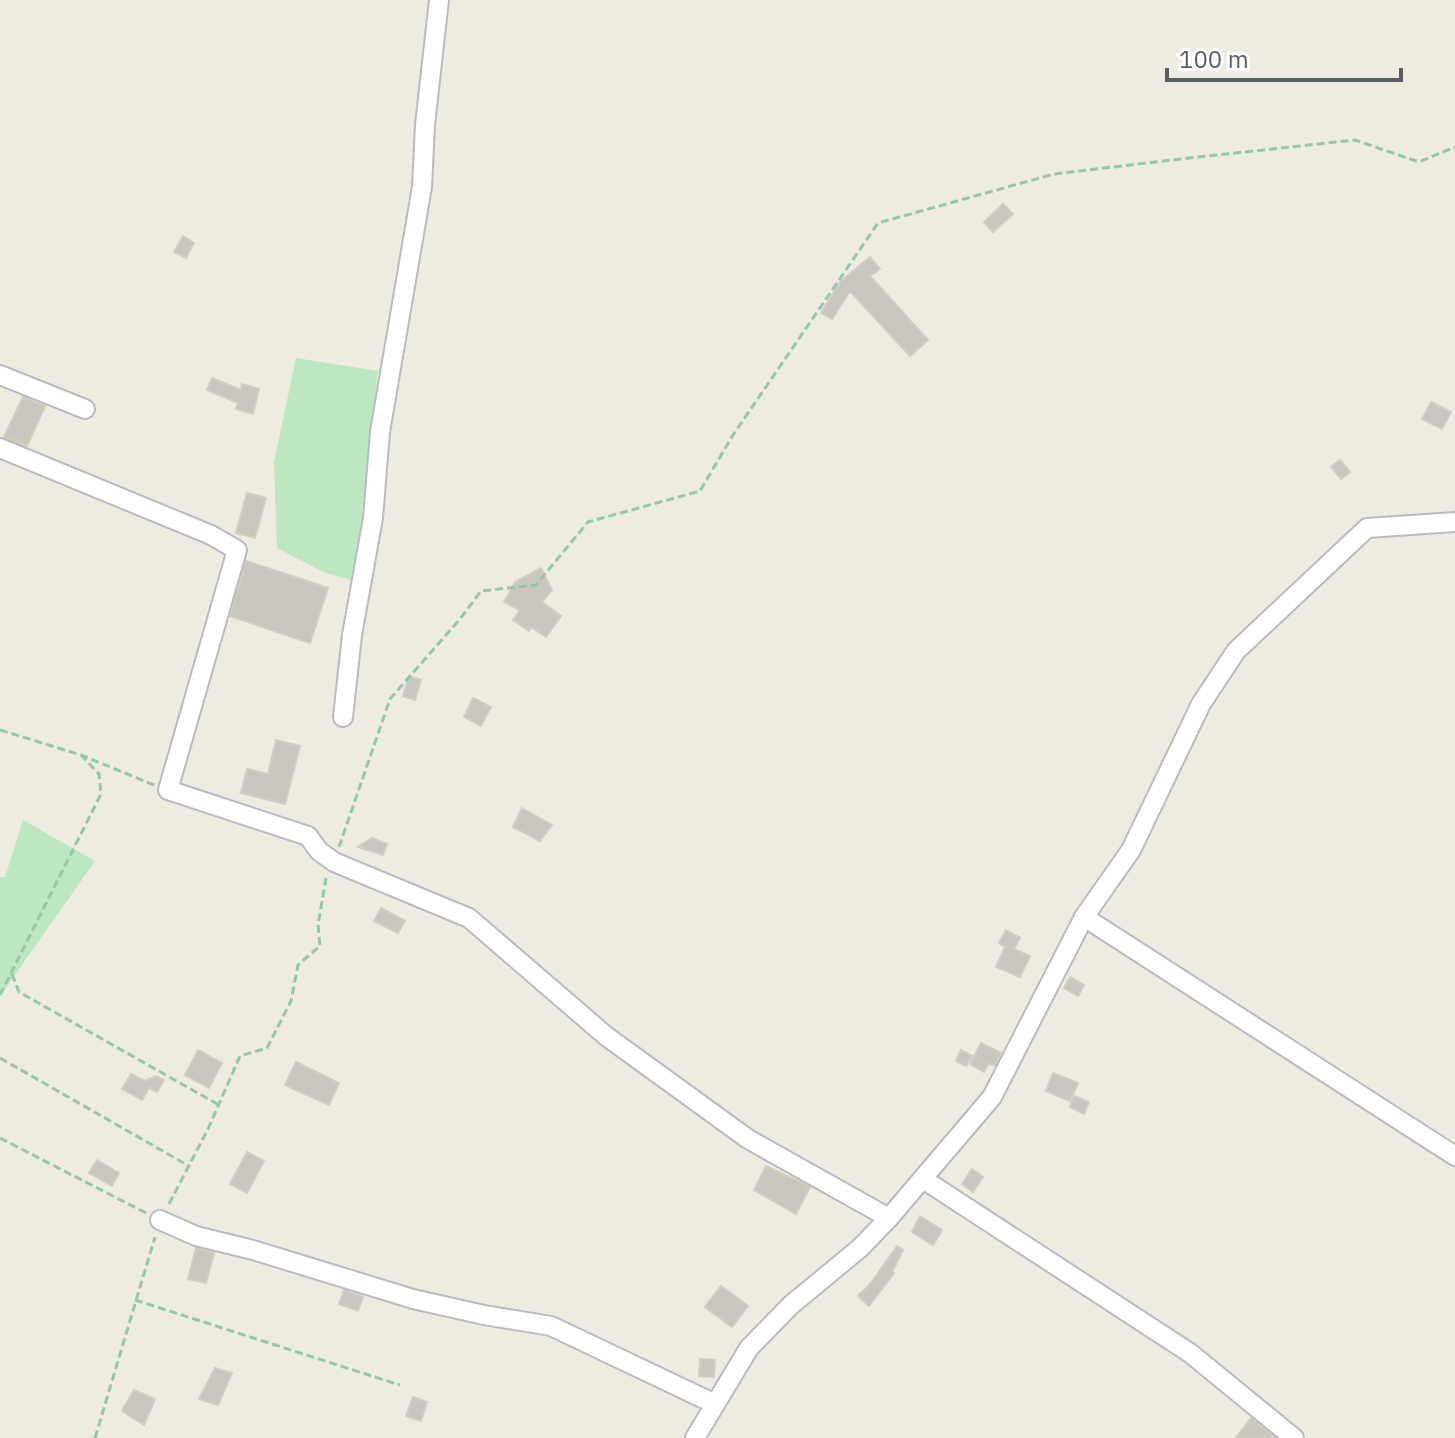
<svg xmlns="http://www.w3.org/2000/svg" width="1455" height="1438" viewBox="0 0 1455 1438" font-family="'IBM Plex Sans',sans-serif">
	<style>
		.green { fill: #bce7c0 }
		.building { fill: #c8c6be; stroke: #d2cebf; stroke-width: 2 }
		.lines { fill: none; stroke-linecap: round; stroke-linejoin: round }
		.minor-casing { stroke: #b9bbc1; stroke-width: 22 }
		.path { stroke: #95c8a8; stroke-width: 3; stroke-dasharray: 8 4; stroke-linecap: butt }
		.minor { stroke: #fff; stroke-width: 18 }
	</style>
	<rect width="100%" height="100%" fill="#eeece1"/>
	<g class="green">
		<polygon points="296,358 378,371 355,581 325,573 277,548 274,462"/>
		<polygon points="23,820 95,861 0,996 0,877 5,877"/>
	</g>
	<g class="building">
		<polygon points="1003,204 1013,214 993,232 984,222"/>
		<polygon points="183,236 194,243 186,258 174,252"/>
		<polygon points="870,257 880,269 870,276 928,340 910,356 850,291 832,319 821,313 840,282"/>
		<polygon points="212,378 241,390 242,384 259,389 253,414 236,409 238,403 207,390"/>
		<polygon points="23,397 45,406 27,446 4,437"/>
		<polygon points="1431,402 1451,412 1442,429 1422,419"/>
		<polygon points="1340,460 1350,472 1341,479 1331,467"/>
		<polygon points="247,493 266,498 255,538 236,533"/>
		<polygon points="246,561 328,588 310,643 230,616"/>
		<polygon points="541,568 552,590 542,602 561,616 546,637 531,627 529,631 513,620 520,610 504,602 515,582"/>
		<polygon points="409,676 421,680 415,700 403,696"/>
		<polygon points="473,698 491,707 481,726 464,717"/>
		<polygon points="276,740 300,746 285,804 241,793 247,769 268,774"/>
		<polygon points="522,808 552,825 540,841 513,827"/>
		<polygon points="372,838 387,844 383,855 358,847"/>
		<polygon points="381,908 405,921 398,933 374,921"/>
		<polygon points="1006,930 1020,938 1014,949 1030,956 1020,977 996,967 1005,947 999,943"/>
		<polygon points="1070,977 1084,985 1078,996 1064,988"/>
		<polygon points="981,1043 1001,1053 995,1066 989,1063 984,1072 970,1064"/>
		<polygon points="198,1050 222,1063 209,1088 185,1075"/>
		<polygon points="961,1050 972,1056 966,1066 956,1061"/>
		<polygon points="296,1062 339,1083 329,1105 285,1085"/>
		<polygon points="1053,1073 1078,1083 1070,1101 1046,1091"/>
		<polygon points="131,1074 145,1081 156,1076 164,1080 157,1092 149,1088 142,1100 122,1089"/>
		<polygon points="1074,1096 1089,1102 1084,1114 1070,1107"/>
		<polygon points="247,1152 264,1161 247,1193 230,1184"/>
		<polygon points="97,1160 119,1173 112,1186 89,1173"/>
		<polygon points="766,1166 810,1187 796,1214 754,1190"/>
		<polygon points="972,1169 983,1177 973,1192 962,1184"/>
		<polygon points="920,1216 942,1230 933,1245 912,1232"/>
		<polygon points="897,1246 903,1250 892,1272 894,1273 869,1306 858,1296 871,1283"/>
		<polygon points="196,1248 214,1253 206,1283 188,1279"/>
		<polygon points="721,1286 748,1306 732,1327 705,1307"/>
		<polygon points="344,1290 363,1297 358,1311 339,1304"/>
		<polygon points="700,1359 715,1360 714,1377 699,1376"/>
		<polygon points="215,1368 232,1373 218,1405 199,1399"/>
		<polygon points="134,1390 155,1399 144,1425 122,1411"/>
		<polygon points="413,1397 427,1402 421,1421 406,1416"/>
		<polygon points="1251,1418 1275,1438 1236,1438"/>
	</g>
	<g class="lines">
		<defs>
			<g id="minor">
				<polyline points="0,375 85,409"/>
				<polyline points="0,448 211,535 237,550 168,790 308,836 319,851 334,862 469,918 606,1036 748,1139 889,1218"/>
				<polyline points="343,717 352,635 373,518 380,432 422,187 425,125 439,0"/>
				<polyline points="1084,917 1455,1156"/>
				<polyline points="923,1179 1190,1353 1294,1438"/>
				<polyline points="160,1220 196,1236 253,1250 413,1299 484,1315 551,1326 715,1404"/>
				<polyline points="695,1438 749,1348 791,1305 860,1248 889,1218 992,1097 1084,917 1131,850 1201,704 1236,651 1367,528 1455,522"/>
			</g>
		</defs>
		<use href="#minor" class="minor-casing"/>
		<g class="path">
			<polyline points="0,730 81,755 154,785"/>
			<polyline points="339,847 390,699 460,619 481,591 536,585 588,522 700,491 733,435 878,223 1054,174 1189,158 1355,140 1419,162 1455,147"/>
			<polyline points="12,974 19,992 219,1105"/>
			<polyline points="0,995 101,794 99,774 81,755"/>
			<polyline points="0,1058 189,1166"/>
			<polyline points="0,1138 146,1213"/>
			<polyline points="169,1204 208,1129 240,1056 267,1048 291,1001 298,965 320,946 318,925 326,878"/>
			<polyline points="135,1300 400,1385"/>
			<polyline points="95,1438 155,1237"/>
		</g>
		<use href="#minor" class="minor"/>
	</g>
	<path d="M1167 68v12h234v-12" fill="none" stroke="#5a5d63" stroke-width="4"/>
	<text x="1179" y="68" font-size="24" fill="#5a5d63" stroke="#ffffff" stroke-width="6" paint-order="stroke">100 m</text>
</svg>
